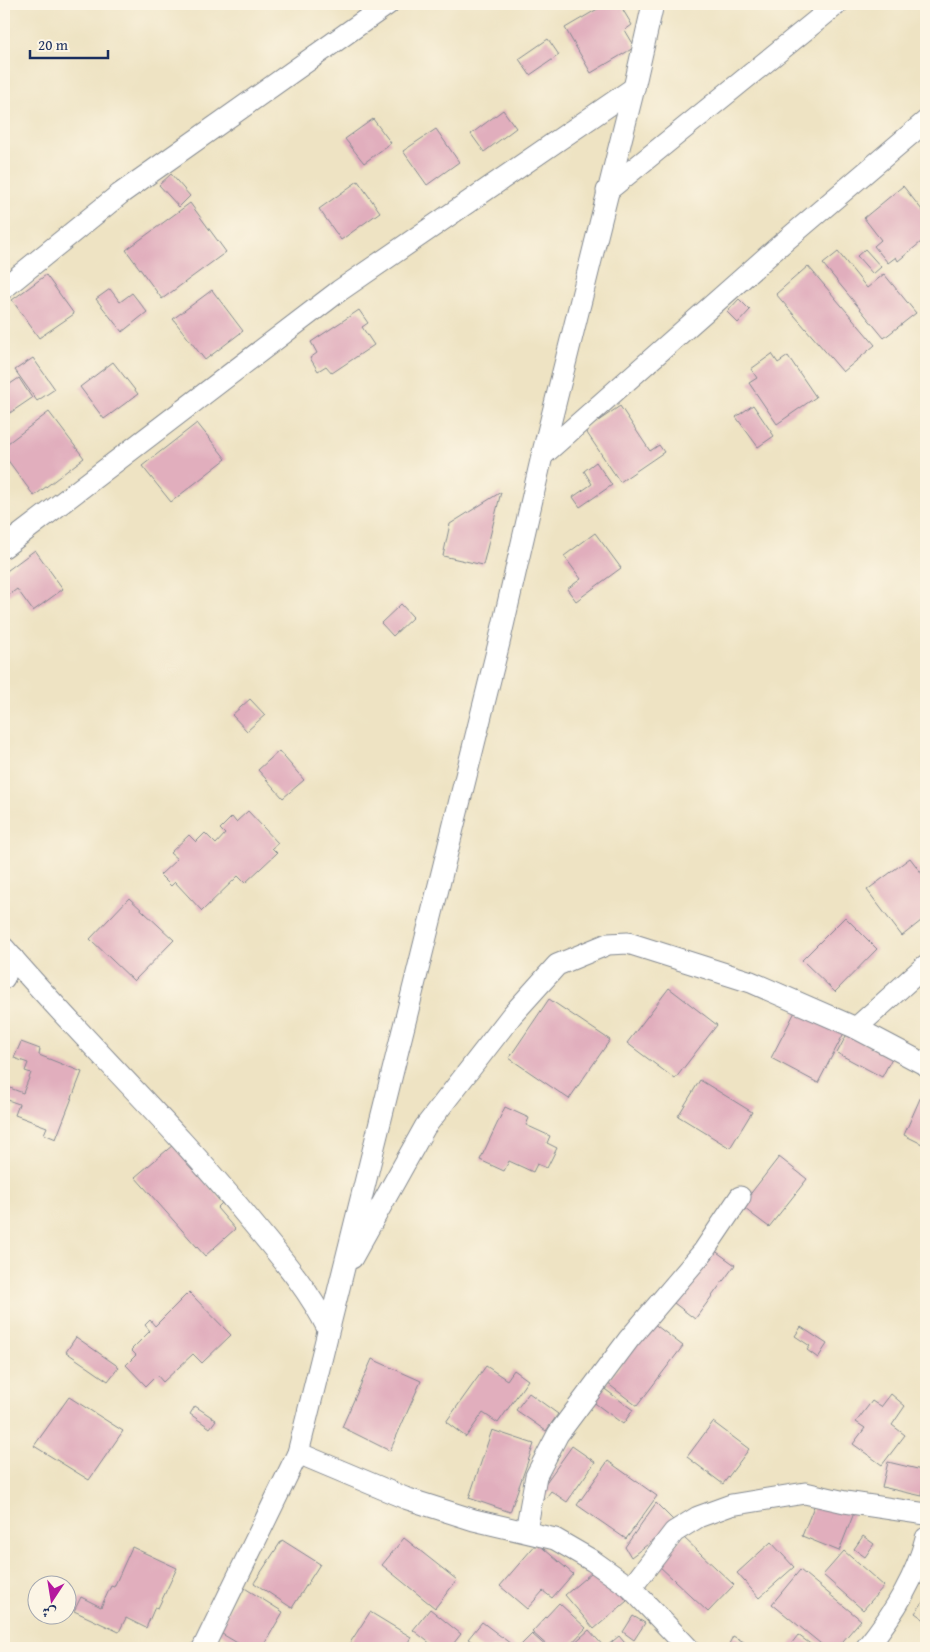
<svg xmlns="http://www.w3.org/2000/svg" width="930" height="1652" viewBox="0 0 930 1652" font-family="'Gentium Book Plus',Amiri,serif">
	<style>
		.building { fill: #e1aebd }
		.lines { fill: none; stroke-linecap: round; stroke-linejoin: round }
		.street-casing { stroke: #848990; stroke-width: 23 }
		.street { stroke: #fff; stroke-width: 21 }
	</style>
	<rect width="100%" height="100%" fill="#fcf5e5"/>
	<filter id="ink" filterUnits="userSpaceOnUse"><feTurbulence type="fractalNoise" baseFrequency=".02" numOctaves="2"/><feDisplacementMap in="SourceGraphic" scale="10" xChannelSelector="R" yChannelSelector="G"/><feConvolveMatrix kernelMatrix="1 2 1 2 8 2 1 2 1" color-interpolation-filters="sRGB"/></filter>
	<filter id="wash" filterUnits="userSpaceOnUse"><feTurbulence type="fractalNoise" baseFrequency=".0096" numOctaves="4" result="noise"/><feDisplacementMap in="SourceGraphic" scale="20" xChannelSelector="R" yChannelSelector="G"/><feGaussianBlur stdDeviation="1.12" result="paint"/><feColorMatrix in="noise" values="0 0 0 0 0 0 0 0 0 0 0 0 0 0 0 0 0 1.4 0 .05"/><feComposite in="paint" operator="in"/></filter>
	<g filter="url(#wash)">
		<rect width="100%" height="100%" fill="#eee3c3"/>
		<g id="blocks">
			<g class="building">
				<polygon points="606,4 630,4 631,6 623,10 632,25 625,30 635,47 591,73 565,28"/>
				<polygon points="548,39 559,55 530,75 519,59"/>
				<polygon points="503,110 516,128 484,152 471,134"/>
				<polygon points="373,119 391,143 364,163 345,139"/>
				<polygon points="436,129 459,162 427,185 403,151"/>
				<polygon points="171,174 190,196 179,207 159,185"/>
				<polygon points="358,181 380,212 341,240 319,209"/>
				<polygon points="903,186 926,215 926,238 898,261 896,257 888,263 874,246 881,240 864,218"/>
				<polygon points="190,203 226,252 162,299 126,250"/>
				<polygon points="865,249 881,267 873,274 857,256"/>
				<polygon points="838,252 867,288 884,274 916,313 884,338 823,264"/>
				<polygon points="808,266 875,345 843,372 776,294"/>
				<polygon points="46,275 74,314 39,338 12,300"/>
				<polygon points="110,289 120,302 132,293 147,312 122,332 96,299"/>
				<polygon points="212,290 243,331 205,360 173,319"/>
				<polygon points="739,299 750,310 738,323 727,312"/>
				<polygon points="359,310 368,323 362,327 374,345 332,373 326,366 318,371 310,358 317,353 311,342"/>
				<polygon points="772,354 778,363 788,356 816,397 777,424 749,383 757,378 751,369"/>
				<polygon points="33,358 55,389 37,401 15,370"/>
				<polygon points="113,362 138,394 104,419 80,387"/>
				<polygon points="19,378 32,398 4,417 4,388"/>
				<polygon points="753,405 774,436 758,447 736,417"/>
				<polygon points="620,406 650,451 659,445 664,452 620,482 585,430"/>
				<polygon points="49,412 84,458 34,496 4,455 4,446"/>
				<polygon points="197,423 226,459 171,502 142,466"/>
				<polygon points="596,462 612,485 580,507 573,497 592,484 584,471"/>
				<polygon points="501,492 483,565 443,556 450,524"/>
				<polygon points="595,533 621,568 576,601 567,589 581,579 564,556"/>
				<polygon points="35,550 63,589 33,611 17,589 9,595 4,587 4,573"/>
				<polygon points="401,604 413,617 393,636 381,623"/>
				<polygon points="250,699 265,715 247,731 232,715"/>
				<polygon points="279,751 304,780 283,798 258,770"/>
				<polygon points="248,811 278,843 272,848 277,853 245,883 238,876 202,911 175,882 171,886 160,875 177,859 170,853 189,835 196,842 205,833 216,844 225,834 220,829 232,817 236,822"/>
				<polygon points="910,858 926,879 926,917 902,936 867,890"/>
				<polygon points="129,898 174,940 134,981 90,939"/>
				<polygon points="845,917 877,949 835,992 802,960"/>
				<polygon points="669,988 717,1025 675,1079 627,1043"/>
				<polygon points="549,999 610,1040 569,1099 509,1058"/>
				<polygon points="797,1008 844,1033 818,1083 771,1058"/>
				<polygon points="847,1034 892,1058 882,1077 837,1053"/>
				<polygon points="21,1042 40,1049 39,1055 82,1072 56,1139 44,1134 47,1127 15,1115 19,1104 5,1099 10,1088 23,1093 31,1073 25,1071 28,1063 14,1058"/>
				<polygon points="700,1080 752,1112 730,1148 678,1116"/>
				<polygon points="926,1085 926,1146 904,1135"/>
				<polygon points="505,1107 529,1118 526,1125 550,1136 547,1143 557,1148 547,1168 537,1164 533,1172 509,1161 504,1171 480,1160"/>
				<polygon points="173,1145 223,1202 217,1208 235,1229 205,1256 135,1177"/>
				<polygon points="779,1157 807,1179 769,1227 741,1206"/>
				<polygon points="714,1250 735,1265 695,1319 674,1303"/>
				<polygon points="189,1292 231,1335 202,1363 193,1354 163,1382 157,1375 146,1386 126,1365 136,1355 131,1350 150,1331 145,1325 150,1320 155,1326"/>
				<polygon points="653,1323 683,1346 637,1406 607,1383"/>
				<polygon points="801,1327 827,1344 818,1358 807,1350 810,1346 795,1336"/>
				<polygon points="76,1337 119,1367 108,1381 66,1352"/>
				<polygon points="372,1359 421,1381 390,1451 342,1427"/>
				<polygon points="486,1366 507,1380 514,1370 528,1380 498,1423 483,1413 466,1437 446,1422"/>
				<polygon points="602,1387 633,1410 623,1424 592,1401"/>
				<polygon points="529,1393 558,1414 546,1431 516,1410"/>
				<polygon points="891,1394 905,1406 892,1425 905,1435 882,1465 853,1444 865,1428 856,1422 872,1401 881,1407"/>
				<polygon points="69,1397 123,1431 89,1480 34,1446"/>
				<polygon points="195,1406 216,1420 210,1428 190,1414"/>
				<polygon points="713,1422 749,1449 723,1484 687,1457"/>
				<polygon points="492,1430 534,1444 510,1512 469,1498"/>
				<polygon points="572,1446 595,1462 567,1502 551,1491 544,1500 537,1495"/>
				<polygon points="608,1461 657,1496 626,1539 577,1505"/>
				<polygon points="888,1462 926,1471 922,1496 882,1487"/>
				<polygon points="817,1499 854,1513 839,1551 802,1536"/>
				<polygon points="656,1503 676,1523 631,1557 625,1547"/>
				<polygon points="863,1536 874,1544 865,1557 854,1549"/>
				<polygon points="683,1537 734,1585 708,1612 657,1564"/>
				<polygon points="404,1538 457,1580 435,1608 382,1565"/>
				<polygon points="282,1540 320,1564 292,1608 254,1583"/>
				<polygon points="771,1542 794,1567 759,1598 737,1573"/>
				<polygon points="537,1543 573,1574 552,1598 543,1591 527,1609 500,1586"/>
				<polygon points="132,1547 177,1568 158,1608 155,1607 146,1628 126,1618 119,1632 74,1611 81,1597 101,1607 111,1586 114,1587"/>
				<polygon points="844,1551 884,1586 863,1610 823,1575"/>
				<polygon points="598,1567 627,1601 594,1629 565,1595"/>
				<polygon points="800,1570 861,1620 837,1648 826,1648 772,1604"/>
				<polygon points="243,1587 283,1612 262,1648 246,1648 217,1631"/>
				<polygon points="923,1602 926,1604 926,1621 915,1613"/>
				<polygon points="559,1603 586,1628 567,1648 550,1648 532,1632"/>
				<polygon points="430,1609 461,1634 450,1648 436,1648 413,1630"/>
				<polygon points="370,1612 411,1637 405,1648 348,1646"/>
				<polygon points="633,1616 645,1623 634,1640 623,1632"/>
				<polygon points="482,1622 515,1647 514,1648 481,1648 468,1639"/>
				<polygon points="589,1630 605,1648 577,1648 573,1644"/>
				<polygon points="532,1634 548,1648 518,1648"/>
				<polygon points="798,1635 816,1648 788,1648"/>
				<polygon points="619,1636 629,1648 609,1648 607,1646"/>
				<polygon points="733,1636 744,1642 741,1648 727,1648"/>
			</g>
		</g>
	</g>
	<g filter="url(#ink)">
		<use href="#blocks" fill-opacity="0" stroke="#848990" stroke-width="1"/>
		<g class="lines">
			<defs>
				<g id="street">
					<polyline points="607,191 837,4"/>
					<polyline points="4,288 120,194 388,4"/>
					<polyline points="542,456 778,247 926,121"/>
					<polyline points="4,547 339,291 634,88"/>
					<path d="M4,948C82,1039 170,1122 246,1215C276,1252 307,1286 328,1329"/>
					<polyline points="4,978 13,958"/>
					<polyline points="856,1028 926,965"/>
					<polyline points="352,1258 425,1127 512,1015 557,965 608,944 628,943 751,982 856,1028 926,1065"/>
					<polyline points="298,1453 405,1498 474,1520 555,1539 593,1561 631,1588 688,1648"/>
					<polyline points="526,1531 536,1476 558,1434 629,1339 703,1252 740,1197"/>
					<polyline points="631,1588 674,1532 698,1517 731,1505 805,1493 845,1502 926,1514"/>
					<polyline points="203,1648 298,1453 499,643 542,456 634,88 653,4"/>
					<path d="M866,1648C892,1616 916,1578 926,1538"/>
				</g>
			</defs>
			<use href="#street" class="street-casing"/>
			<use href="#street" class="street"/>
		</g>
	</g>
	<rect width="930" height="1652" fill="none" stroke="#fcf5e5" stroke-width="20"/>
	<g transform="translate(52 1600) rotate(192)"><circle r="24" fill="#fcf5e5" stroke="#a2a6af"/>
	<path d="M0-4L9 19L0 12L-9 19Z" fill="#b5179e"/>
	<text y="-8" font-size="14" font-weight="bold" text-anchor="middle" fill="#1b2f5e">ش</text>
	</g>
	<path d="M30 50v8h78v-8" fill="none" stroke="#1b2f5e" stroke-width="2.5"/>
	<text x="38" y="50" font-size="15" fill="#1b2f5e" stroke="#fcf5e5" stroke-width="4" paint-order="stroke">20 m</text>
</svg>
